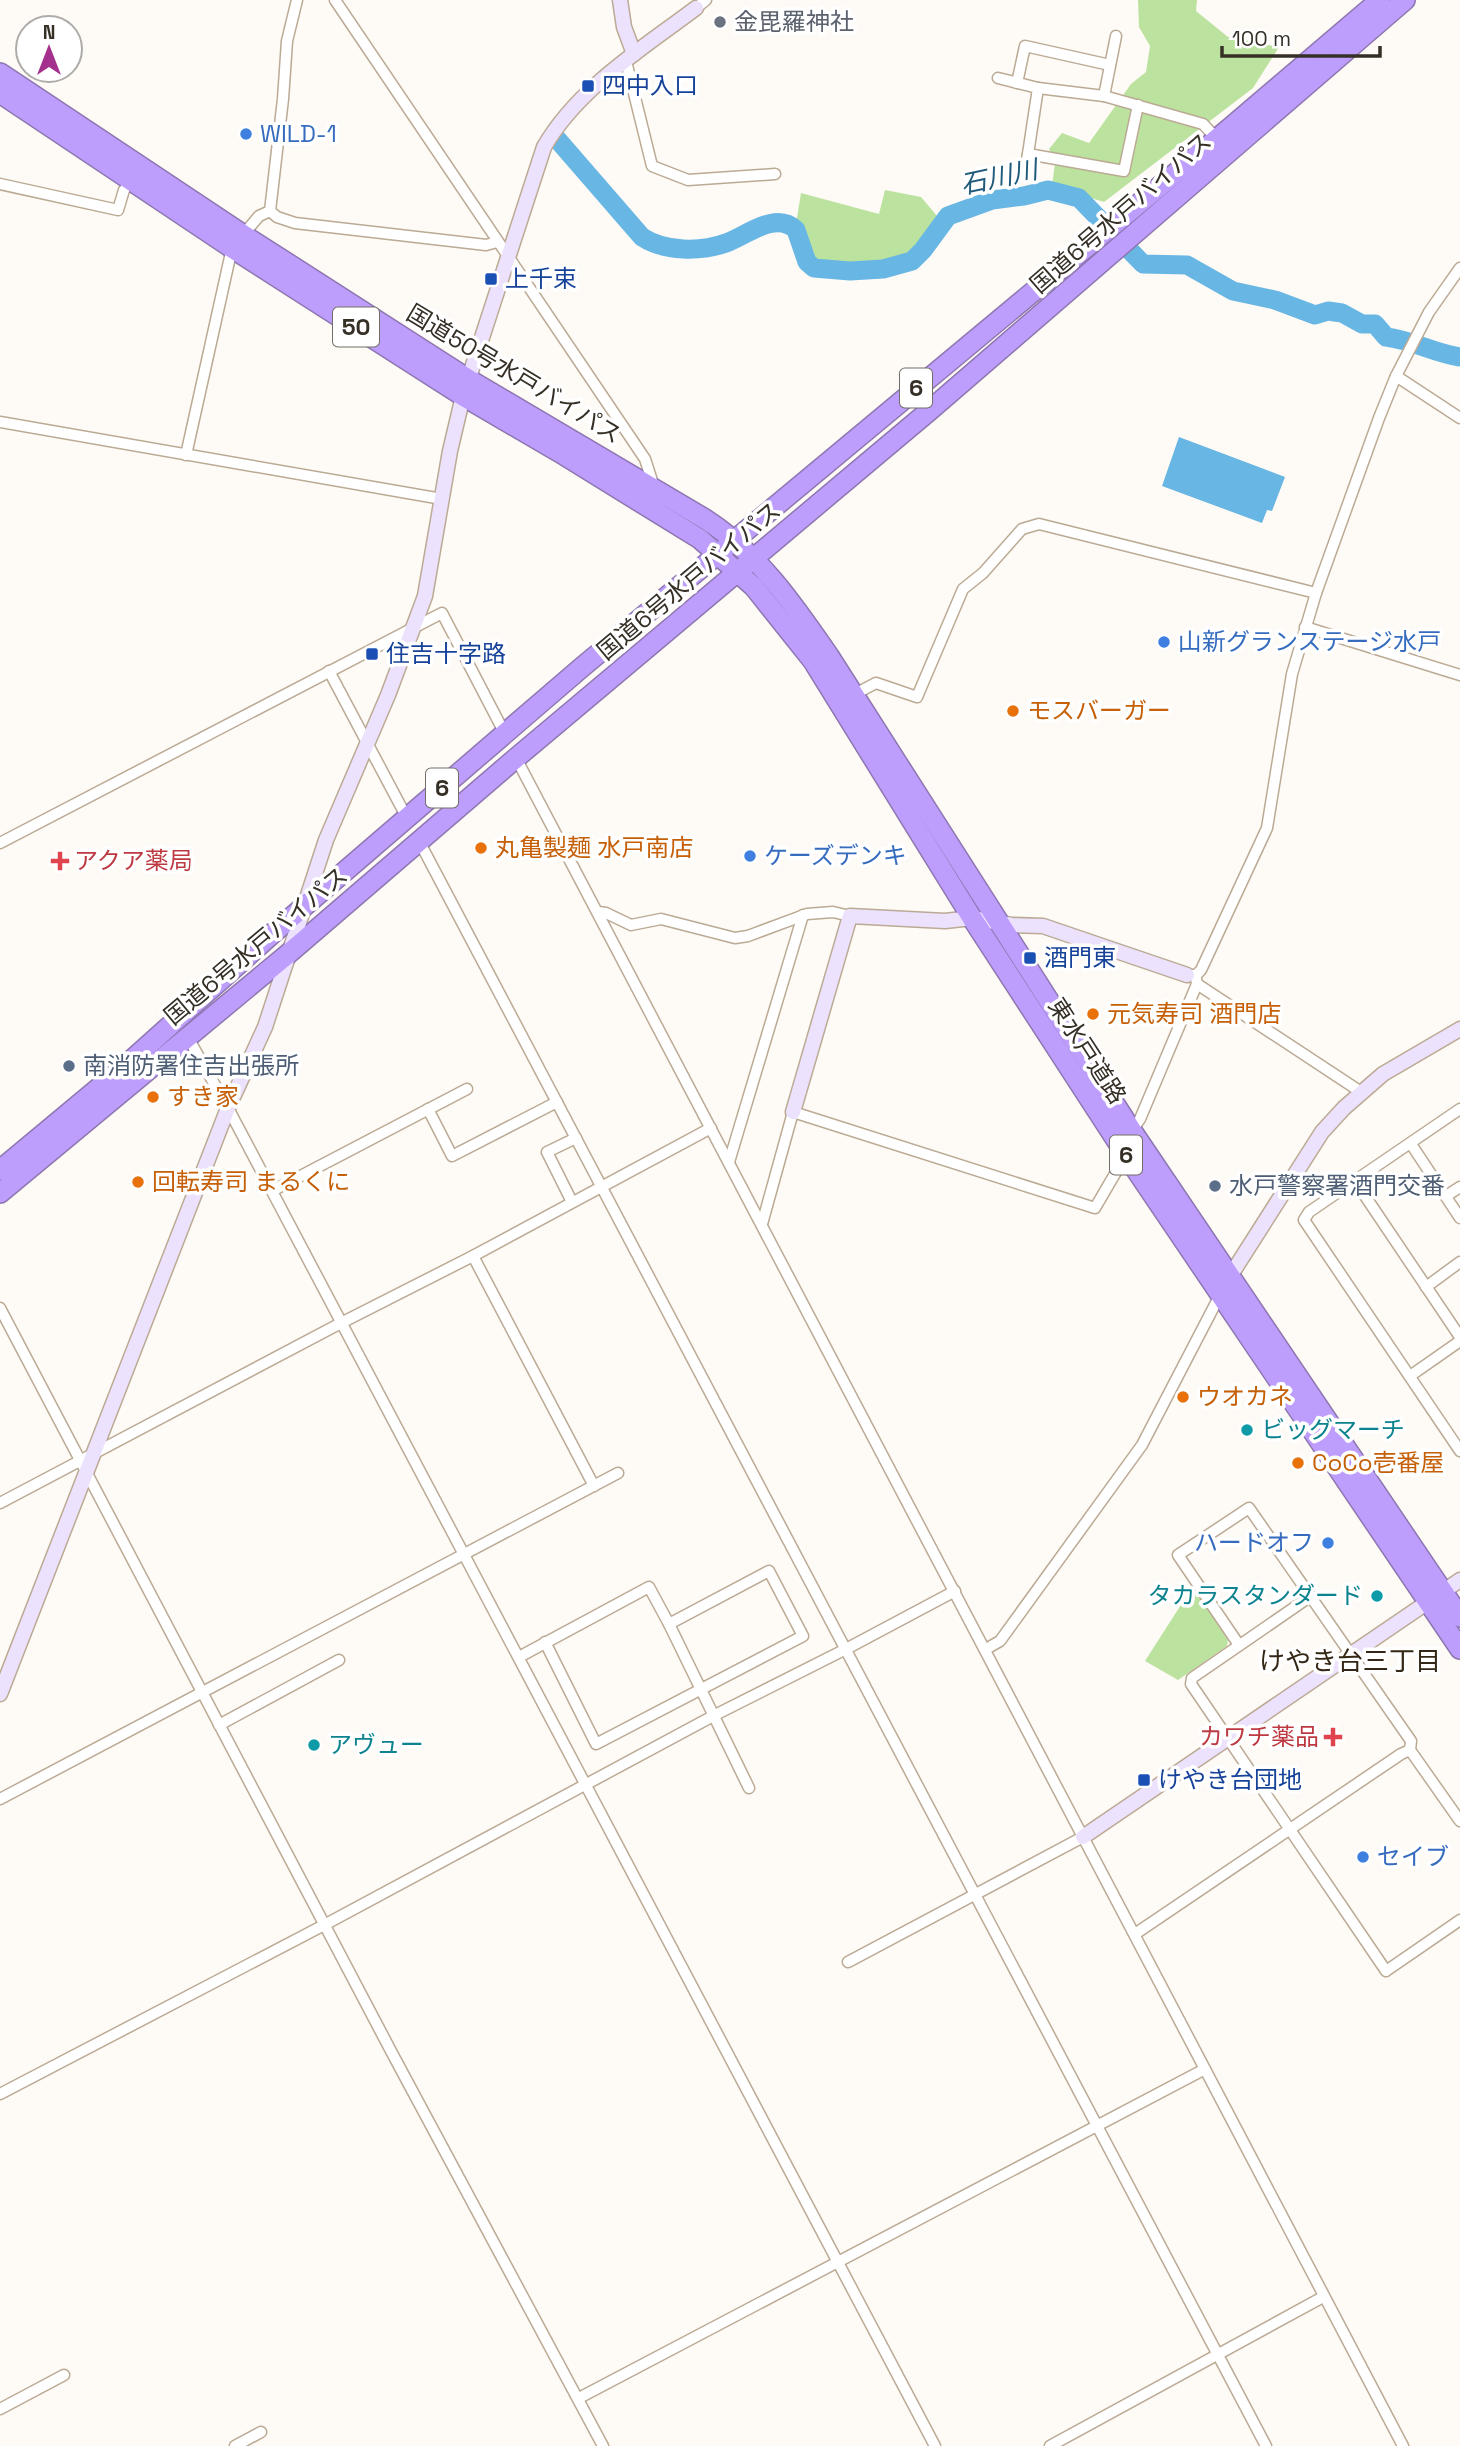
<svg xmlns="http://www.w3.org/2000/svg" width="1460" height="2446" viewBox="0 0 1460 2446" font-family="'Space Grotesk','Noto Sans JP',sans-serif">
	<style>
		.green { fill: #bce29f }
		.water { fill: #68b6e4 }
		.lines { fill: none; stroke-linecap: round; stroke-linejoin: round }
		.river { stroke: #68b6e4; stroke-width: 19 }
		.street-casing { stroke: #bbaa94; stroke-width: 13 }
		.secondary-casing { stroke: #bbaa94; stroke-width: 17 }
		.highway-casing { stroke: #8e77b1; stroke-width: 22 }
		.street { stroke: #fff; stroke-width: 10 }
		.secondary { stroke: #ece2fe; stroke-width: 14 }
		.highway { stroke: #be9efc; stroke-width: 19 }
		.worship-dot { fill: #6b7280; stroke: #fff; stroke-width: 2.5 }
		.transit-dot { fill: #1a4fb4; stroke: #fff; stroke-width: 2.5 }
		.shop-dot { fill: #3f7fe0; stroke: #fff; stroke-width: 2.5 }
		.food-dot { fill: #e8710a; stroke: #fff; stroke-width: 2.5 }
		.health-dot { fill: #e0444e; stroke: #fff; stroke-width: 2.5 }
		.service-dot { fill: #5c6f8a; stroke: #fff; stroke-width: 2.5 }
		.culture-dot { fill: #0f9aa8; stroke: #fff; stroke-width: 2.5 }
		.labels { text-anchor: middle; stroke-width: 7; stroke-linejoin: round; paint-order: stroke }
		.shield { fill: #fff; stroke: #726d67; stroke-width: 2 }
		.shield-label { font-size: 23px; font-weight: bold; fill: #352f26 }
		.worship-label { font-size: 24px; fill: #5b616d; stroke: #fff; text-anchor: start }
		.transit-label { font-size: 24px; fill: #164399; stroke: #fff; text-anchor: start }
		.shop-label { font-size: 24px; fill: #366cbe; stroke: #fff; text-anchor: start }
		.street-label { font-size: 24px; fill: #352f26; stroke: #fff }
		.food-label { font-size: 24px; fill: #c56008; stroke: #fff; text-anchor: start }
		.health-label { font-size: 24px; fill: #be3a42; stroke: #fff; text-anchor: start }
		.service-label { font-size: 24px; fill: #4e5e75; stroke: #fff; text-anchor: start }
		.culture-label { font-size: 24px; fill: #0d838f; stroke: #fff; text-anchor: start }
		.water-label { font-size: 26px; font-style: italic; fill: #205a7a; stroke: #fff }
		.neighbourhood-label { font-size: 26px; fill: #342715; stroke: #fff }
	</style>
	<rect width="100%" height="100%" fill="#fefaf5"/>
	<g class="green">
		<polygon points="1138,0 1197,0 1196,11 1228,37 1279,47 1253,88 1104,202 1052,186 1055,163 1049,149 1062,133 1089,143 1131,84 1146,72 1150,46 1139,27"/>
		<path d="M885,190L921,197L937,216C929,230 921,252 906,260C885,270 830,269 810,259L802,233L796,224L801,193L879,214Z"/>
		<polygon points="1193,1586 1228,1639 1227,1646 1178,1680 1145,1661"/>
	</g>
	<polygon class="water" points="1179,437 1285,477 1272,511 1267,510 1262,523 1162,486"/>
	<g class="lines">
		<path class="river" d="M557,139L642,237C665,252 701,252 726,243C746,236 776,210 796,230L807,262L814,268L850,271L883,269L912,261L923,250L948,216L992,200L1024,196L1048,190L1079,198L1143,264L1187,265L1233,291L1275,300L1315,315L1328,311L1342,313L1362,324H1375L1386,337C1412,340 1434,353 1460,357"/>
		<defs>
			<g id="street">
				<polyline points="297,0 287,41 283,99 270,211 277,217 295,223 486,245 497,242"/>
				<polyline points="335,0 645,459 654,487"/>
				<polyline points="696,8 706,0"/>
				<polyline points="626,61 652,166 688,180 775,174"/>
				<polyline points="998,78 1038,88 1104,96 1203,124 1217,139"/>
				<polyline points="1017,83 1025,46 1110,65"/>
				<polyline points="1038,88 1028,154 1124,171 1138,105"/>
				<polyline points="1104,96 1116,36"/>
				<polyline points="986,173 1025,168 1028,154"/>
				<polyline points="0,184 118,210 124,190 132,180"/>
				<polyline points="1396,376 1460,418"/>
				<polyline points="0,422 442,499"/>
				<polyline points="186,455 232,248 259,216 270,211"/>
				<polyline points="1305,627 1460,675"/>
				<polyline points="329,671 407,818"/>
				<polyline points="855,694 876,683 917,697 963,589 983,573 1022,529 1039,524 1316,593"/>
				<polyline points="516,758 1403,2446"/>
				<polyline points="419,841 1266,2446"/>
				<polyline points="0,843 442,613 505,734"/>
				<polyline points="598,912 606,913 631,925 661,919 735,938 748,936 807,914 833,912 850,916"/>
				<polyline points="1187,975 1196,975 1201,970 1267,828 1292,674 1316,593 1379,418 1396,376 1429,312 1460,268"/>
				<polyline points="1197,984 1361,1092"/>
				<polyline points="187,1036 228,1108 935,2446"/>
				<polyline points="428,1109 452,1156 557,1102"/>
				<polyline points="1460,1109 1309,1212 1304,1220 1460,1451"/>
				<polyline points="1132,1131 1140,1119 1197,984 1196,978"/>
				<polyline points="1411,1144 1460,1218"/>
				<polyline points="729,1162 803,915"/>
				<polyline points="1355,1181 1460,1337"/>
				<polyline points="272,1191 467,1089"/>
				<polyline points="1446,1196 1460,1187"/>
				<polyline points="572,1202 547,1152 576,1138"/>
				<polyline points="762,1224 793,1112 1095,1208 1126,1155"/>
				<polyline points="473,1256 594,1486"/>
				<polyline points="1426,1287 1460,1262"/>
				<polyline points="0,1308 392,2053 603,2446"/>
				<polyline points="1410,1376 1460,1341"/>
				<polyline points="0,1503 341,1323 473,1256 711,1128"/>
				<polyline points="1311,1596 1192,1678 1191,1684 1386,1971 1460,1920"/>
				<polyline points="545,1642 596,1744 803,1636 769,1571 669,1624"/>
				<polyline points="1239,1645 1178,1555 1249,1508 1411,1741 1410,1750"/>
				<polyline points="986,1649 1000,1641 1142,1445 1220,1295"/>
				<polyline points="519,1657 649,1587 669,1624 749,1788"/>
				<polyline points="219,1725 339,1660"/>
				<polyline points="0,1799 618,1473"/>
				<polyline points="1135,1934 1401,1754 1410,1750 1460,1821"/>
				<polyline points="848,1962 1083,1837"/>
				<polyline points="0,2094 326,1924 715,1715 846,1649 955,1591"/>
				<polyline points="579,2398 1205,2069"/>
				<polyline points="0,2409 64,2375"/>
				<polyline points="235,2446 261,2432"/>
				<polyline points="1050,2446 1323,2297"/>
			</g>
			<g id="secondary">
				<polyline points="620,0 624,27 634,54"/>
				<polyline points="793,1112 850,916 945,921 972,918 1012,925 1043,926 1187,975"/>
				<polyline points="1227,1281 1322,1132 1344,1108 1383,1074 1460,1029"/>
				<path d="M0,1694L228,1108L265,1027L326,840L388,695L425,596L450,451L463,396L544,147C578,88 643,48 696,8"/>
				<polyline points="1083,1837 1460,1580"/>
			</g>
			<g id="highway">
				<path d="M0,73L242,234L468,379L705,519C758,553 794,605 829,656L1132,1131L1460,1617"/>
				<polyline points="0,93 232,248 463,396 559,452 700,539 754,587 813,661 972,918 1126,1155 1460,1649"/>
				<polyline points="0,1170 125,1066 272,934 581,668 1231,127 1380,0"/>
				<polyline points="0,1193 288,954 516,758 929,411 1405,0"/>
			</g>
		</defs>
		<use href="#street" class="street-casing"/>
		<use href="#secondary" class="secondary-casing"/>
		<use href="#highway" class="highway-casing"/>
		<use href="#street" class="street"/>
		<use href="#secondary" class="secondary"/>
		<use href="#highway" class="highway"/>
	</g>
	<circle class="worship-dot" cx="720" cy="22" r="7"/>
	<g class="transit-dot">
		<rect x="581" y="79" width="14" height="14" rx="3.5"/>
		<rect x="484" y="272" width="14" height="14" rx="3.5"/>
		<rect x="365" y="647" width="14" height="14" rx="3.5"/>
		<rect x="1023" y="951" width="14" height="14" rx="3.5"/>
		<rect x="1137" y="1773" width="14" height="14" rx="3.5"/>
	</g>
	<g class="shop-dot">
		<circle cx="246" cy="134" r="7"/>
		<circle cx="1164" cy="642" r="7"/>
		<circle cx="750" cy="856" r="7"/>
		<circle cx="1328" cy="1543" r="7"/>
		<circle cx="1363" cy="1857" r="7"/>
	</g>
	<g class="food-dot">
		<circle cx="1013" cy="711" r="7"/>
		<circle cx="481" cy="848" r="7"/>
		<circle cx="1093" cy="1014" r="7"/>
		<circle cx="153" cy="1097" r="7"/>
		<circle cx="138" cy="1182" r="7"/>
		<circle cx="1183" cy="1397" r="7"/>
		<circle cx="1298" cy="1463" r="7"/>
	</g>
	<g class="health-dot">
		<path d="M56.5 850.5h7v7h7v7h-7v7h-7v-7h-7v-7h7z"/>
		<path d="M1329.5 1726.5h7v7h7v7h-7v7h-7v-7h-7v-7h7z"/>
	</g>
	<g class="service-dot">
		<circle cx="69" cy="1066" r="7"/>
		<circle cx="1215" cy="1186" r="7"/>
	</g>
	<g class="culture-dot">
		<circle cx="1247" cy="1430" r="7"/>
		<circle cx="1377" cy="1596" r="7"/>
		<circle cx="314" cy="1745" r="7"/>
	</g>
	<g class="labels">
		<g class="shield">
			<rect x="333" y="307.5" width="46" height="39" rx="5"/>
			<rect x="900" y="368.5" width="32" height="39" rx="5"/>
			<rect x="426" y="768.5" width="32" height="39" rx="5"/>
			<rect x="1110" y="1135.5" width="32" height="39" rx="5"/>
		</g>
		<g class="shield-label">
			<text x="356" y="335">50</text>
			<text x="916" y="396">6</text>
			<text x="442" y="796">6</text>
			<text x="1126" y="1163">6</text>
		</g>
		<g class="worship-label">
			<text x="734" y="30">金毘羅神社</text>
		</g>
		<g class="transit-label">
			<text x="602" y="94">四中入口</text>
			<text x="505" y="287">上千束</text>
			<text x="386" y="662">住吉十字路</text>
			<text x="1044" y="966">酒門東</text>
			<text x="1158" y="1788">けやき台団地</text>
		</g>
		<g class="shop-label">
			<text x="260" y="142">WILD-1</text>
			<text x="1178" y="650">山新グランステージ水戸</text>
			<text x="764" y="864">ケーズデンキ</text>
			<text x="1314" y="1551" text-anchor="end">ハードオフ</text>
			<text x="1377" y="1865">セイブ</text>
		</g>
		<g class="street-label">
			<text transform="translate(1121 213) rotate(-41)" y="8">国道6号水戸バイパス</text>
			<text transform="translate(514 374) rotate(31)" y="8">国道50号水戸バイパス</text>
			<text transform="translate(689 581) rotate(-40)" y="8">国道6号水戸バイパス</text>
			<text transform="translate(256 946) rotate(-40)" y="8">国道6号水戸バイパス</text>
			<text transform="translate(1087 1051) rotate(57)" y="8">東水戸道路</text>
		</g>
		<g class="food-label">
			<text x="1027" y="719">モスバーガー</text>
			<text x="495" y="856">丸亀製麺 水戸南店</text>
			<text x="1107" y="1022">元気寿司 酒門店</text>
			<text x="167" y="1105">すき家</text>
			<text x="152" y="1190">回転寿司 まるくに</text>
			<text x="1197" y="1405">ウオカネ</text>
			<text x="1312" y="1471">CoCo壱番屋</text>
		</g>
		<g class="health-label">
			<text x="74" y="869">アクア薬局</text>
			<text x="1319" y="1745" text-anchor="end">カワチ薬品</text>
		</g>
		<g class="service-label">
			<text x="83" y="1074">南消防署住吉出張所</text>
			<text x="1229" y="1194">水戸警察署酒門交番</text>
		</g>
		<g class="culture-label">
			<text x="1261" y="1438">ビッグマーチ</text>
			<text x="1363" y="1604" text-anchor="end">タカラスタンダード</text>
			<text x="328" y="1753">アヴュー</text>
		</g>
		<g class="water-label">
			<text transform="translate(999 177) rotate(-12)" y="9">石川川</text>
		</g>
		<g class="neighbourhood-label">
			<text x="1350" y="1670">けやき台三丁目</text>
		</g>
	</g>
	<g transform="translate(49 49)"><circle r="33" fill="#ffffff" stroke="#aeaca8" stroke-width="2"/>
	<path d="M0-5L12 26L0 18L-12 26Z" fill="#a3318d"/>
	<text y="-10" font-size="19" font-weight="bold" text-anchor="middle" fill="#352f26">N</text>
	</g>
	<path d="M1222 46v10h158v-10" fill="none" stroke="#352f26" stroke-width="3.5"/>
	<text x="1232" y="46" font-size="21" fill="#352f26" stroke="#ffffff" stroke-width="5" paint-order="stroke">100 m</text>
</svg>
